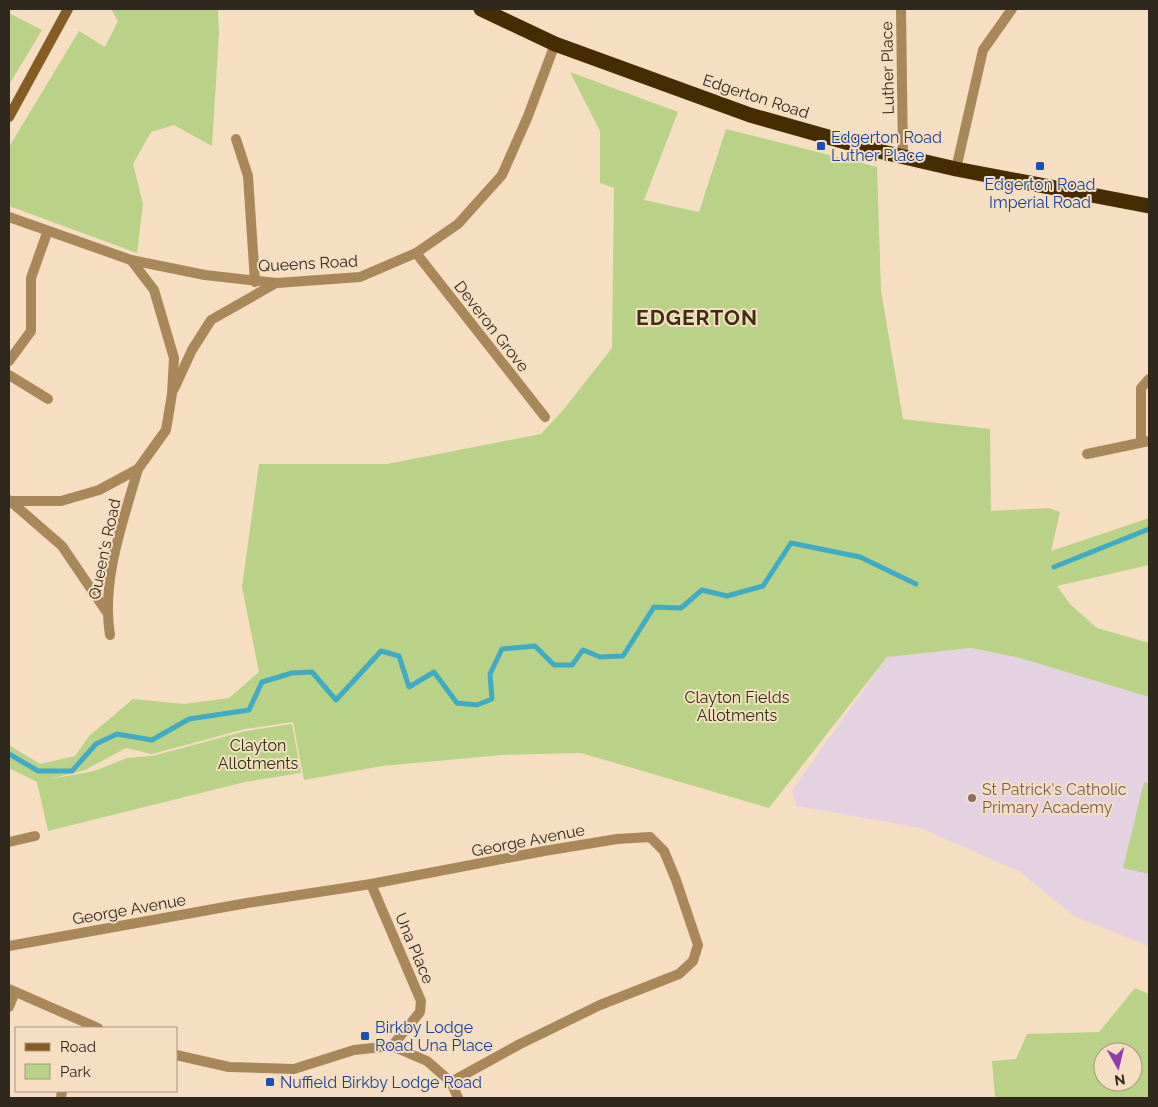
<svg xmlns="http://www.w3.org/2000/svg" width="1158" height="1107" viewBox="0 0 1158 1107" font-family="Raleway,sans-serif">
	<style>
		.education { fill: #e4d2e2 }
		.green { fill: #b9d287; fill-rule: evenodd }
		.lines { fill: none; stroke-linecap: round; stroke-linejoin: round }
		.stream { stroke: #40abc4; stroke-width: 5 }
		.street { stroke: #a8875a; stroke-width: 10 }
		.secondary { stroke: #835d24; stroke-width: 10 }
		.highway { stroke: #452c02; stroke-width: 15 }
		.transit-dot { fill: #1a4fb4; stroke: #f6dec2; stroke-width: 2 }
		.education-dot { fill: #8d6e63; stroke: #f6dec2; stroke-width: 2 }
		.labels { text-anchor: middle; stroke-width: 4; stroke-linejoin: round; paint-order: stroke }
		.street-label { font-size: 16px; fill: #30271d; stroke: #f6dec2 }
		.transit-label { font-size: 16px; fill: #164399; stroke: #f6dec2; text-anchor: start }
		.park-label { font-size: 16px; fill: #263010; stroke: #f6dec2 }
		.education-label { font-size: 16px; fill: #785e54; stroke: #f6dec2; text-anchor: start }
		.district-label { font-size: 21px; font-weight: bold; letter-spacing: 1px; fill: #402d17; stroke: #f6dec2 }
	</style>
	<rect width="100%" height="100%" fill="#f6dec2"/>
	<polygon class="education" points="971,648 1020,658 1149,697 1149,946 1074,916 1020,872 921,828 796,806 792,790 887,657"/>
	<g class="green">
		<polygon points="111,9 218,9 219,34 212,146 174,125 151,132 133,164 143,204 137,253 9,206 9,147 79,31 105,47 118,21"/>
		<polygon points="9,13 42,30 9,85"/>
		<polygon points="570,72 678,112 644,200 699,212 726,129 877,167 881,291 903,419 990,429 991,511 1048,508 1060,512 1051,551 1149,518 1149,565 1057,586 1070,604 1097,628 1149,643 1149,697 1020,658 971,648 887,657 769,808 581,753 502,755 382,766 304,780 293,722 245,729 152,754 126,748 85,770 50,779 94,771 127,758 152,756 246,731 292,724 301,773 245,782 48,831 37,782 9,768 9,745 40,764 75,756 89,736 133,699 184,704 229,698 259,672 242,587 259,464 387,464 541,434 564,409 612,348 614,188 600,183 600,131"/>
		<polygon points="1144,782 1149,783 1149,874 1123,868"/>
		<path d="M1135,988L1149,994V1098H995L992,1061L1016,1059L1027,1034L1099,1032ZM1103,1052H1133V1082H1103Z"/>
	</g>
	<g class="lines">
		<g class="stream">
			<polyline points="1054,567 1149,529"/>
			<polyline points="9,754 38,771 72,771 96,744 117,734 152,740 189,719 249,710 262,682 292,673 312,672 336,700 381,651 399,656 409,687 434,672 457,703 477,705 492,699 490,674 502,649 535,646 554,665 572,665 583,650 600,657 623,656 654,607 681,608 702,590 727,596 763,586 791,543 860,557 916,584"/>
		</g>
		<g class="street">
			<polyline points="901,9 903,157"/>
			<polyline points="236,139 248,176 255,282"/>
			<polyline points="956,169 983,50 1012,9"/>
			<polyline points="9,217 131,260 205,275 277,283 360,277 416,253 458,224 502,175 528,116 555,44"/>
			<polyline points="416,253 545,417"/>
			<polyline points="9,361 31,331 31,278 47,233"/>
			<polyline points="9,375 48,399"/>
			<polyline points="174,389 192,350 211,320 276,283"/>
			<polyline points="1141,442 1141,388 1149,379"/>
			<polyline points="1087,454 1149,441"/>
			<polyline points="9,500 62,546 106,611"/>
			<polyline points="11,501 61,501 99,490 138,469 166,430 172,394 174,358 154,290 131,260"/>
			<path d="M110,635C101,580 123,522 138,469"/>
			<polyline points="9,842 35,836"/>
			<polyline points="371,884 421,1001 420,1012 392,1046"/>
			<polyline points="9,946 247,903 371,884 544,851 617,839 650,837 664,851 676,880 698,945 693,961 679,974 600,1005 520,1044 451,1082"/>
			<polyline points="9,989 98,1028"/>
			<polyline points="9,1007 15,992"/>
			<polyline points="176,1055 229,1067 294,1069 354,1050 392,1046 427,1061 451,1082 458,1098"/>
			<polyline points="61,1098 62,1091"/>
		</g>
		<polyline class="secondary" points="9,117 68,9"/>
		<polyline class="highway" points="481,9 555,44 750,115 874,150 956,169 1149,206"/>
	</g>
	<g class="transit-dot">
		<rect x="816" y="141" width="10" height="10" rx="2.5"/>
		<rect x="1035" y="161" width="10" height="10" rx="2.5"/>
		<rect x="360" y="1031" width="10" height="10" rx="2.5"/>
		<rect x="265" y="1077" width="10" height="10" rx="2.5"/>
	</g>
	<circle class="education-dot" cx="972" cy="798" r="5"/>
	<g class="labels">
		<g class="street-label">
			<text transform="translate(887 68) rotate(-91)" y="6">Luther Place</text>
			<text transform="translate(756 96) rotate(18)" y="6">Edgerton Road</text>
			<text transform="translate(308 263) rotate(-3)" y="6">Queens Road</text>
			<text transform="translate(492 326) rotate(52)" y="6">Deveron Grove</text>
			<text transform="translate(104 549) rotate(-78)" y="6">Queen's Road</text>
			<text transform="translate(528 840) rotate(-11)" y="6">George Avenue</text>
			<text transform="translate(129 909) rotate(-10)" y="6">George Avenue</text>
			<text transform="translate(415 948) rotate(67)" y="6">Una Place</text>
		</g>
		<g class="transit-label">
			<text x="831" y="143">Edgerton Road<tspan x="831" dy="18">Luther Place</tspan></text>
			<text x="1040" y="190" text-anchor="middle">Edgerton Road<tspan x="1040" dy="18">Imperial Road</tspan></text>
			<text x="375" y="1033">Birkby Lodge<tspan x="375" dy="18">Road Una Place</tspan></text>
			<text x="280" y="1088">Nuffield Birkby Lodge Road</text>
		</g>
		<g class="park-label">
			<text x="737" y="703">Clayton Fields<tspan x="737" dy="18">Allotments</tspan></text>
			<text x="258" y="751">Clayton<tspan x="258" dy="18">Allotments</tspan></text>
		</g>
		<g class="education-label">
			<text x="982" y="795">St Patrick's Catholic<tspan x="982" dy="18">Primary Academy</tspan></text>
		</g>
		<g class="district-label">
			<text x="697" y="325">EDGERTON</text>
		</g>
	</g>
	<rect width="1158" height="1107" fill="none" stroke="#30271d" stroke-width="20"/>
	<rect x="15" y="1027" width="162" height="65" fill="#f6dec2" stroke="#a79580"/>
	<rect x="25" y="1043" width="25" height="8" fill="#835d24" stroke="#a79580"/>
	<text x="60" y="1052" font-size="15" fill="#30271d">Road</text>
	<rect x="25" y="1064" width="25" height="15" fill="#b9d287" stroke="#a79580"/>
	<text x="60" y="1077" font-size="15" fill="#30271d">Park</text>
	<g transform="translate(1118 1067) rotate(172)"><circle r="24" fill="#f6dec2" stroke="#a79580"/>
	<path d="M0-4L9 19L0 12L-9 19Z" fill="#913dab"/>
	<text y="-8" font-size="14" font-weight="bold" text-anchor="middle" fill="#30271d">N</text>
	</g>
</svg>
